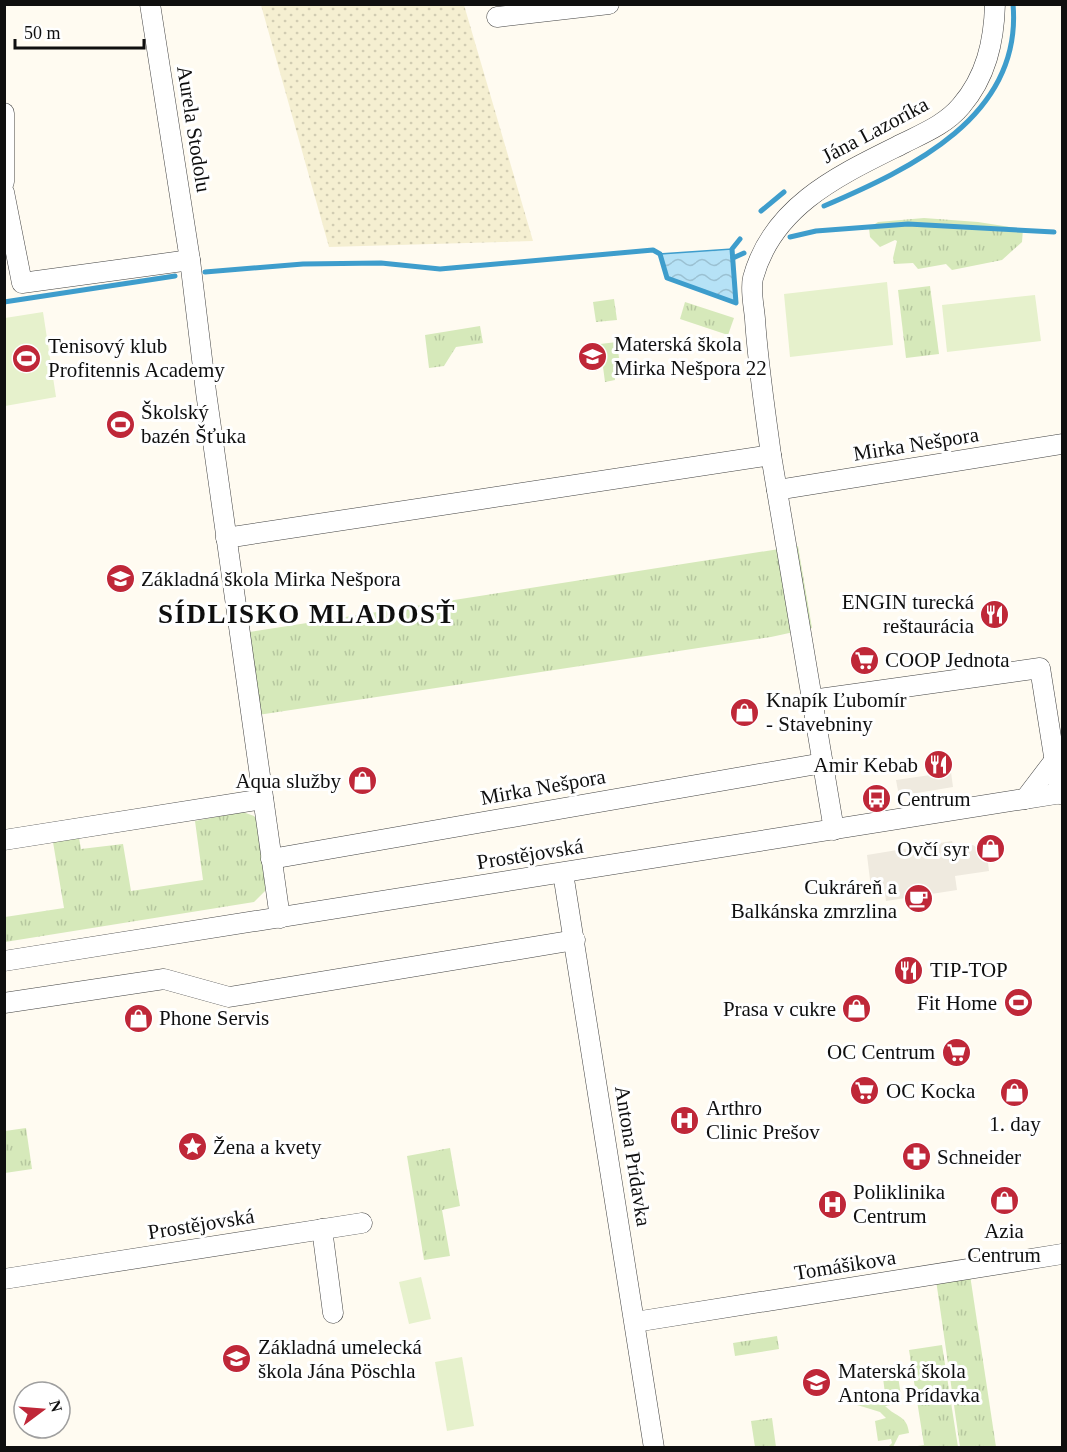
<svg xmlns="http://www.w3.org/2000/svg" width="1067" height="1452" viewBox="0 0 1067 1452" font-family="Georgia,serif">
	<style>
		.farmland { fill: url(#farmland-dots) }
		.grass { fill: url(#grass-tufts) }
		.pitch { fill: #e6f1cc }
		.plaza { fill: #efeadf }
		.water { fill: url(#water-waves); stroke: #3e9dcc; stroke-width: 1.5 }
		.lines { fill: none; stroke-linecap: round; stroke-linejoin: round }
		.stream { stroke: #3e9dcc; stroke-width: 5 }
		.minor-casing { stroke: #424242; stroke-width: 21 }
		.minor { stroke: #fff; stroke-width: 20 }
		.labels { text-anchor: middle; stroke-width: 6; stroke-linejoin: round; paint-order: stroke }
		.street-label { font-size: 21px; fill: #0f0f0f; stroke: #fff }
		.poi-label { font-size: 21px; fill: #0f0f0f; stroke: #fff; text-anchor: start }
		.district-label { font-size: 27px; font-weight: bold; letter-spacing: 1.5px; fill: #0f0f0f; stroke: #fff }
	</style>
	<defs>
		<pattern id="farmland-dots" width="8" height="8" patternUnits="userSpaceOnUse" patternTransform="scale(1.5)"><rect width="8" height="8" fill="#f5efd1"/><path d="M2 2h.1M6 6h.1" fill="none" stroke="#d1ccb2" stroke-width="1.8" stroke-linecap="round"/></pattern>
		<pattern id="grass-tufts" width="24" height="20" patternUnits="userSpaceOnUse" patternTransform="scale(1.5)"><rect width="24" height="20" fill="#d6e9ba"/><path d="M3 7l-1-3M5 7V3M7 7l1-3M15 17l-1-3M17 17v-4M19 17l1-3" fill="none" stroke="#b6c79f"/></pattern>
		<pattern id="water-waves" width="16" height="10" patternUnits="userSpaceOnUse" patternTransform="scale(1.5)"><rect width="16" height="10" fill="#b6e2f6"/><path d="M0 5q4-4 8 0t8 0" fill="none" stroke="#9bc1d2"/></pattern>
	</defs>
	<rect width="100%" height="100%" fill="#fffbf1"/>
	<polygon class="farmland" points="261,5 464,5 533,241 329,247"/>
	<g class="grass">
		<polygon points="924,218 978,222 1023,229 1022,242 1002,260 952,270 946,264 918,269 913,263 894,264 893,258 897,241 895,240 880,247 870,237 869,228 878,222"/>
		<polygon points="930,286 939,354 906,358 898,290"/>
		<polygon points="614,299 617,320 596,322 593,302"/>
		<polygon points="685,302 734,318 728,335 680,319"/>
		<polygon points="480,326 483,343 456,347 444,366 429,368 425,335"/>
		<polygon points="617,342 620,366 613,367 615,380 605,382 600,344"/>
		<polygon points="798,546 812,628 771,637 258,715 243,633"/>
		<polygon points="243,812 254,816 258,822 267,883 265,891 254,902 5,942 5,917 64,908 53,842 79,838 81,849 123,844 131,891 203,880 195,821"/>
		<polygon points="26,1128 32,1169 5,1173 5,1131"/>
		<polygon points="450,1148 460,1206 442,1210 450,1256 424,1260 407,1156"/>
		<polygon points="970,1275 996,1447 960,1447 936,1280"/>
		<polygon points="777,1336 779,1349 735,1356 733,1343"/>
		<polygon points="942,1345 958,1447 911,1447 924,1445 909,1350"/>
		<path d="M898,1376L902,1403L885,1406C897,1418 907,1415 909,1433L899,1435L893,1447H888L892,1443L891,1439L878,1441L875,1421L886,1418L880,1412L854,1404L862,1398L876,1402L886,1401L883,1378Z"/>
		<polygon points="772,1418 776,1447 755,1447 751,1421"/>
	</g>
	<g class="pitch">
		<polygon points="887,282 893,345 790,357 784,294"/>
		<polygon points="1035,295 1041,341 947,352 942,305"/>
		<polygon points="43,312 56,397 5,406 5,318"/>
		<polygon points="421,1277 431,1319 409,1324 399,1282"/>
		<polygon points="462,1357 474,1426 447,1431 435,1362"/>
	</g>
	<g class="plaza">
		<polygon points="951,772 953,787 899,796 896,780"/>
		<polygon points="952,841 954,848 973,845 987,855 989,871 955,876 957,890 886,901 884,886 871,888 867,855"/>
	</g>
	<polygon class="water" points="732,249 736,303 667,278 660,254"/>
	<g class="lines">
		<g class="stream">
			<path d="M824,206C910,169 1023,117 1013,4"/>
			<polyline points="761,211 784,192"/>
			<polyline points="790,237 816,231 908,224 1054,232"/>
			<polyline points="733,258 744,253"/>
			<polyline points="205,272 303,264 381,263 440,269 653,250 660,254 667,278 736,303 732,249 740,239"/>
			<polyline points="4,302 175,276"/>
		</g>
		<defs>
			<g id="minor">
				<polyline points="150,4 190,260 206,392 280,918"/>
				<polyline points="497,17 609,4"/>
				<polyline points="4,113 4,182"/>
				<polyline points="4,192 22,283 190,260"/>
				<path d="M771,455C765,410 758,365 755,319C754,306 750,290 753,278C773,204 842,174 904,143C924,133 946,124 961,106C986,77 994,42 995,4"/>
				<polyline points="777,490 1062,444"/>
				<polyline points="226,538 771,455 834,830"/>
				<polyline points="812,700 1040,668 1060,794"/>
				<polyline points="1025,799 1054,761"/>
				<polyline points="4,840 263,799"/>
				<polyline points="271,859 823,763"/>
				<polyline points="563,873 654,1448"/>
				<polyline points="4,961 1062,793"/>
				<polyline points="4,1003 164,979 229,997 575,940"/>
				<polyline points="322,1229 333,1313"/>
				<polyline points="4,1279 362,1223"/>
				<polyline points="635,1322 1062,1254"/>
			</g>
		</defs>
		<use href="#minor" class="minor-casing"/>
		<use href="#minor" class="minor"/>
	</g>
	<defs>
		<symbol id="school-disc" viewBox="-11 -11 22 22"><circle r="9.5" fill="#bf2738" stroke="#fff"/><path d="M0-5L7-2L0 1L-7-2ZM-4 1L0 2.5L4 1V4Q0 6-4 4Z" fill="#fff"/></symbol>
		<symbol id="stadium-disc" viewBox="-11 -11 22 22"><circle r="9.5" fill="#bf2738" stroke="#fff"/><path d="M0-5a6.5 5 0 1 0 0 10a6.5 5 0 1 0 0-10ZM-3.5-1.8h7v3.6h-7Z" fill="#fff"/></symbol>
		<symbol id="restaurant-disc" viewBox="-11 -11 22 22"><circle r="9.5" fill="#bf2738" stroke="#fff"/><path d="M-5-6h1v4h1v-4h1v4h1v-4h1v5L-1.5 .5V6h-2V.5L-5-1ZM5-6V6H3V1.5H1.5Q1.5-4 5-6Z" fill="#fff"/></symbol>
		<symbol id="supermarket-disc" viewBox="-11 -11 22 22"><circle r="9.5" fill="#bf2738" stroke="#fff"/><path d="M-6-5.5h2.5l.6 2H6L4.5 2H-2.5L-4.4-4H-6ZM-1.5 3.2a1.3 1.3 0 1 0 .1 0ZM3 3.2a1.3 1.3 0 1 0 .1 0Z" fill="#fff"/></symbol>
		<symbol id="shop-disc" viewBox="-11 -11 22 22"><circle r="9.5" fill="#bf2738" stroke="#fff"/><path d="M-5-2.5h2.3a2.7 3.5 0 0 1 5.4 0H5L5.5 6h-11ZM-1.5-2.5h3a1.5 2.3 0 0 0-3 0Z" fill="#fff"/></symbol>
		<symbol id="bus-disc" viewBox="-11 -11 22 22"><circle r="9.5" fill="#bf2738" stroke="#fff"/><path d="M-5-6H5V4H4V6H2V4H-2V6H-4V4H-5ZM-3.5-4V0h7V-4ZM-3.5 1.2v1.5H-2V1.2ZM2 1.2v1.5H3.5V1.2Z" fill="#fff"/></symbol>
		<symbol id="cafe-disc" viewBox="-11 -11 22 22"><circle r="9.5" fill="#bf2738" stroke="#fff"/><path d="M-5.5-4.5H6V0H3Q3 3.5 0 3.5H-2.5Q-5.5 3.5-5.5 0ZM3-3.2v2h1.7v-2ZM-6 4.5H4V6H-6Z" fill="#fff"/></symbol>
		<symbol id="hospital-disc" viewBox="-11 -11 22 22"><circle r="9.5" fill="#bf2738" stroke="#fff"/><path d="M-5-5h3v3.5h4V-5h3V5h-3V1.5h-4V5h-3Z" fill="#fff"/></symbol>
		<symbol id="sight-disc" viewBox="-11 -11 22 22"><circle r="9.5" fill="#bf2738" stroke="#fff"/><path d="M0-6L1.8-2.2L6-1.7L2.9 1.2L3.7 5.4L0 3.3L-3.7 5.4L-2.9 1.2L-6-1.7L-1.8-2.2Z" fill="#fff"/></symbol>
		<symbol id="pharmacy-disc" viewBox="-11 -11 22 22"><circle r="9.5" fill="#bf2738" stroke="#fff"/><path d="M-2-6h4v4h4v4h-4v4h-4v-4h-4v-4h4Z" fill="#fff"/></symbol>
	</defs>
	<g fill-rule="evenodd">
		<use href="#school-disc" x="576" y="340" width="33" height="33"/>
		<use href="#stadium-disc" x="10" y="342" width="33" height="33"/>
		<use href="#stadium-disc" x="104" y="408" width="33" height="33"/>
		<use href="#school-disc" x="104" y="562" width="33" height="33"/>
		<use href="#restaurant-disc" x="978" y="598" width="33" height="33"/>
		<use href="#supermarket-disc" x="848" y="644" width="33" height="33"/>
		<use href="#shop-disc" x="728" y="696" width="33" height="33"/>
		<use href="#restaurant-disc" x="922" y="748" width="33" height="33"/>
		<use href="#shop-disc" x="346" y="764" width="33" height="33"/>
		<use href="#bus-disc" x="860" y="782" width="33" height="33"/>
		<use href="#shop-disc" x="974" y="832" width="33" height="33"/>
		<use href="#cafe-disc" x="902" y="882" width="33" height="33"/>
		<use href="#restaurant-disc" x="892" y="954" width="33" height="33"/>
		<use href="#stadium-disc" x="1002" y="986" width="33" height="33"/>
		<use href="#shop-disc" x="840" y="992" width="33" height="33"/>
		<use href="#shop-disc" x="122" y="1002" width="33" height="33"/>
		<use href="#supermarket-disc" x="940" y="1036" width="33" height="33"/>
		<use href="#supermarket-disc" x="848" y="1074" width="33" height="33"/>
		<use href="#shop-disc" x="998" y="1076" width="33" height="33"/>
		<use href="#hospital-disc" x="668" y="1104" width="33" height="33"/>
		<use href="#sight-disc" x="176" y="1130" width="33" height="33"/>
		<use href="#pharmacy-disc" x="900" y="1140" width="33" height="33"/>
		<use href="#shop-disc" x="988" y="1184" width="33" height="33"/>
		<use href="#hospital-disc" x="816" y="1188" width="33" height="33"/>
		<use href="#school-disc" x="220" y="1342" width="33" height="33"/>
		<use href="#school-disc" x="800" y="1366" width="33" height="33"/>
	</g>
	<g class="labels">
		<g class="street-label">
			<text transform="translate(194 129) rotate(81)" y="7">Aurela Stodolu</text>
			<text transform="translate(875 130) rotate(-28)" y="7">Jána Lazoríka</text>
			<text transform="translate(916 444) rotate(-9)" y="7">Mirka Nešpora</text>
			<text transform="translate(543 787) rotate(-10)" y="7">Mirka Nešpora</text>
			<text transform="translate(530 854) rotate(-9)" y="7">Prostějovská</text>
			<text transform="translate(633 1156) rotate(81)" y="7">Antona Prídavka</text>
			<text transform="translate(201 1224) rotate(-9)" y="7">Prostějovská</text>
			<text transform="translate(845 1265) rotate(-9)" y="7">Tomášikova</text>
		</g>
		<g class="poi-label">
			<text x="614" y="351">Materská škola<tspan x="614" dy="24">Mirka Nešpora 22</tspan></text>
			<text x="48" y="353">Tenisový klub<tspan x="48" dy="24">Profitennis Academy</tspan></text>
			<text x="141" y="419">Školský<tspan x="141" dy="24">bazén Šťuka</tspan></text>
			<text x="141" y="586">Základná škola Mirka Nešpora</text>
			<text x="974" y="609" text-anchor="end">ENGIN turecká<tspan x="974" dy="24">reštaurácia</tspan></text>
			<text x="885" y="667">COOP Jednota</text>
			<text x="766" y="707">Knapík Ľubomír<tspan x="766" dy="24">- Stavebniny</tspan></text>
			<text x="918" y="772" text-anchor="end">Amir Kebab</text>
			<text x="341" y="788" text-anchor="end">Aqua služby</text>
			<text x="897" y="806">Centrum</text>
			<text x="969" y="856" text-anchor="end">Ovčí syr</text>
			<text x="897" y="894" text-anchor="end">Cukráreň a<tspan x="897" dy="24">Balkánska zmrzlina</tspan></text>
			<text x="930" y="977">TIP-TOP</text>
			<text x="997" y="1010" text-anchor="end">Fit Home</text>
			<text x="836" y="1016" text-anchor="end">Prasa v cukre</text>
			<text x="159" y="1025">Phone Servis</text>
			<text x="935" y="1059" text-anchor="end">OC Centrum</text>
			<text x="886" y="1098">OC Kocka</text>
			<text x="706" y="1115">Arthro<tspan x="706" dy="24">Clinic Prešov</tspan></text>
			<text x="1015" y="1131" text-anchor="middle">1. day</text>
			<text x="213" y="1154">Žena a kvety</text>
			<text x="937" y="1164">Schneider</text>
			<text x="853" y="1199">Poliklinika<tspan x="853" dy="24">Centrum</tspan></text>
			<text x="1004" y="1238" text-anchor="middle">Azia<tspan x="1004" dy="24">Centrum</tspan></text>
			<text x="258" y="1354">Základná umelecká<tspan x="258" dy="24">škola Jána Pöschla</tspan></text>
			<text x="838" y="1378">Materská škola<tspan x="838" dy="24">Antona Prídavka</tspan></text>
		</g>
		<g class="district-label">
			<text x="307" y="623">SÍDLISKO MLADOSŤ</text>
		</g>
	</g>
	<rect width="1067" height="1452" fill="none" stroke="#0f0f0f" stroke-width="12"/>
	<g transform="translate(42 1410) rotate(74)"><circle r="28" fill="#ffffff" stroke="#9f9f9f" stroke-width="1.5"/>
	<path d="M0-4.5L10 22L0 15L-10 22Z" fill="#bf2738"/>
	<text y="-9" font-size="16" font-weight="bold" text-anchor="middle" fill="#0f0f0f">N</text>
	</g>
	<path d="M15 39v9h129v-9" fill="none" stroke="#0f0f0f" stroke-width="3"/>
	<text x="24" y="39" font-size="18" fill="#0f0f0f" stroke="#ffffff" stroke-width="4.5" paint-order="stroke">50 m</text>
</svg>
